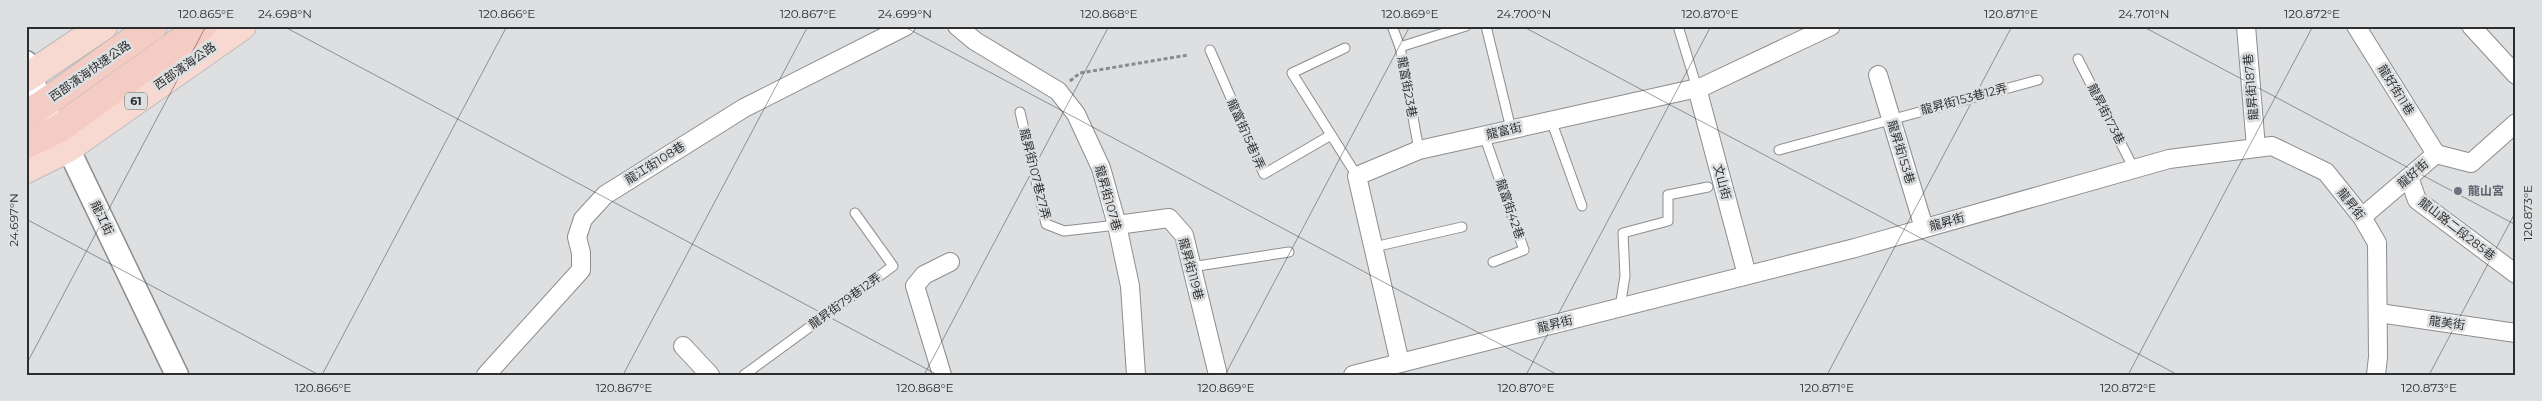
<svg xmlns="http://www.w3.org/2000/svg" width="2542" height="401" viewBox="0 0 2542 401" font-family="Montserrat,'Noto Sans TC',sans-serif">
	<style>
		.lines { fill: none; stroke-linecap: round; stroke-linejoin: round }
		.service-casing { stroke: #8c8d8f; stroke-width: 11 }
		.minor-casing { stroke: #8c8d8f; stroke-width: 20 }
		.tertiary-casing { stroke: #8c8d8f; stroke-width: 25 }
		.primary-casing { stroke: #bcbcbc; stroke-width: 30 }
		.trunk-casing { stroke: #bcbcbc; stroke-width: 30 }
		.path { stroke: #888a8b; stroke-width: 3; stroke-dasharray: 4 2.5; stroke-linecap: butt }
		.service { stroke: #fff; stroke-width: 9 }
		.minor { stroke: #fff; stroke-width: 18 }
		.tertiary { stroke: #fff; stroke-width: 22 }
		.primary { stroke: #f7d9d2; stroke-width: 28 }
		.trunk { stroke: #f4ccc3; stroke-width: 28 }
		.ticks { fill: none; stroke: #2d2e2f; stroke-width: 1; stroke-opacity: 0.45 }
		.worship-dot { fill: #6b7280; stroke: #dddfe1; stroke-width: 2 }
		.labels { text-anchor: middle; stroke-width: 5; stroke-linejoin: round; paint-order: stroke }
		.shield { fill: #dddfe1; stroke: #626364; stroke-width: 1 }
		.shield-label { font-size: 11px; font-weight: bold; fill: #2d2e2f }
		.street-label { font-size: 12px; fill: #2d2e2f; stroke: #dddfe1 }
		.worship-label { font-size: 12px; font-weight: bold; fill: #5b616d; stroke: #dddfe1; text-anchor: start }
		.neatline { fill: none; stroke: #2d2e2f; stroke-width: 2 }
		.ticks-label { font-size: 12px; text-anchor: middle; fill: #2d2e2f }
	</style>
	<rect width="100%" height="100%" fill="#dddfe1"/>
	<g class="lines">
		<defs>
			<g id="service">
				<polyline points="1392,26 1400,47 1419,150"/>
				<polyline points="1486,26 1511,129"/>
				<polyline points="1678,26 1697,88"/>
				<polyline points="1400,47 1466,26"/>
				<polyline points="1345,48 1292,73 1357,176"/>
				<polyline points="1210,50 1264,174 1331,135"/>
				<polyline points="2078,59 2134,169"/>
				<polyline points="1020,112 1046,224 1064,231 1117,225"/>
				<polyline points="1551,120 1582,206"/>
				<polyline points="1484,135 1524,250 1493,262"/>
				<polyline points="1779,150 2038,80"/>
				<polyline points="1374,247 1462,227"/>
				<polyline points="1191,267 1289,252"/>
				<polyline points="1620,307 1625,276 1623,233 1668,221 1668,195 1708,187"/>
				<polyline points="744,375 893,266 855,213"/>
			</g>
			<g id="minor">
				<polyline points="957,26 975,41 1058,91 1076,114 1101,168 1117,225 1130,286 1136,375"/>
				<polyline points="2246,26 2256,148"/>
				<polyline points="2356,26 2436,154"/>
				<polyline points="2471,26 2516,75"/>
				<polyline points="1878,75 1924,228"/>
				<polyline points="1697,88 1747,275"/>
				<polyline points="2409,177 2417,200 2516,274"/>
				<polyline points="2362,217 2436,154 2471,163 2516,123"/>
				<polyline points="1117,225 1169,218 1184,235 1218,375"/>
				<polyline points="2379,313 2516,333"/>
				<polyline points="683,346 710,375"/>
				<polyline points="1400,363 1357,176 1419,150 1702,87 1831,26"/>
				<polyline points="486,375 581,270 581,253 577,237 583,219 605,195 744,108 906,26"/>
				<polyline points="942,375 915,286 924,275 950,262"/>
				<polyline points="1353,375 1855,248 2169,159 2272,146 2326,172 2362,217 2377,243 2378,357 2376,375"/>
			</g>
			<polyline id="tertiary" points="26,62 42,105 68,148 177,375"/>
			<g id="primary">
				<polyline points="26,78 103,26"/>
				<polyline points="26,169 68,148 242,26"/>
			</g>
			<g id="trunk">
				<polyline points="26,114 42,105 153,26"/>
				<polyline points="26,144 58,129 202,26"/>
			</g>
		</defs>
		<use href="#service" class="service-casing"/>
		<use href="#minor" class="minor-casing"/>
		<use href="#tertiary" class="tertiary-casing"/>
		<use href="#primary" class="primary-casing"/>
		<use href="#trunk" class="trunk-casing"/>
		<polyline class="path" points="1070,81 1080,73 1188,55"/>
		<use href="#service" class="service"/>
		<use href="#minor" class="minor"/>
		<use href="#tertiary" class="tertiary"/>
		<use href="#primary" class="primary"/>
		<use href="#trunk" class="trunk"/>
	</g>
	<path class="ticks" d="M283,26L938,375M903,26L1558,375M1522,26L2178,375M2142,26L2516,225M26,219L319,375M26,365L206,26M322,375L507,26M623,375L808,26M924,375L1109,26M1225,375L1410,26M1526,375L1711,26M1827,375L2012,26M2128,375L2313,26M2429,375L2516,211"/>
	<circle class="worship-dot" cx="2458" cy="191" r="5"/>
	<g class="labels">
		<rect class="shield" x="125" y="92.5" width="22" height="17" rx="4"/>
		<g class="shield-label">
			<text x="136" y="105">61</text>
		</g>
		<g class="street-label">
			<text transform="translate(185 66) rotate(-35)" y="4">西部濱海公路</text>
			<text transform="translate(90 71) rotate(-35)" y="4">西部濱海快速公路</text>
			<text transform="translate(1407 87) rotate(80)" y="4">龍富街23巷</text>
			<text transform="translate(2251 87) rotate(-95)" y="4">龍昇街187巷</text>
			<text transform="translate(2396 90) rotate(58)" y="4">龍好街11巷</text>
			<text transform="translate(1964 99) rotate(-15)" y="4">龍昇街153巷12弄</text>
			<text transform="translate(2106 114) rotate(63)" y="4">龍昇街173巷</text>
			<text transform="translate(1504 131) rotate(-13)" y="4">龍富街</text>
			<text transform="translate(1246 134) rotate(66)" y="4">龍富街15巷1弄</text>
			<text transform="translate(1901 152) rotate(73)" y="4">龍昇街153巷</text>
			<text transform="translate(655 163) rotate(-32)" y="4">龍江街108巷</text>
			<text transform="translate(1035 174) rotate(76)" y="4">龍昇街107巷27弄</text>
			<text transform="translate(2413 174) rotate(-41)" y="4">龍好街</text>
			<text transform="translate(1722 182) rotate(75)" y="4">文山街</text>
			<text transform="translate(1108 198) rotate(74)" y="4">龍昇街107巷</text>
			<text transform="translate(2351 204) rotate(52)" y="4">龍昇街</text>
			<text transform="translate(1510 209) rotate(71)" y="4">龍富街42巷</text>
			<text transform="translate(102 218) rotate(64)" y="4">龍江街</text>
			<text transform="translate(1947 222) rotate(-16)" y="4">龍昇街</text>
			<text transform="translate(2457 229) rotate(38)" y="4">龍山路二段285巷</text>
			<text transform="translate(1191 269) rotate(75)" y="4">龍昇街119巷</text>
			<text transform="translate(845 301) rotate(-36)" y="4">龍昇街79巷12弄</text>
			<text transform="translate(2447 323) rotate(8)" y="4">龍美街</text>
			<text transform="translate(1555 324) rotate(-14)" y="4">龍昇街</text>
		</g>
		<g class="worship-label">
			<text x="2468" y="195">龍山宮</text>
		</g>
	</g>
	<rect width="2542" height="401" fill="none" stroke="#dddfe1" stroke-width="55"/>
	<rect x="28" y="28" width="2486" height="346" class="neatline"/>
	<g class="ticks-label">
		<text x="206" y="18">120.865°E</text>
		<text x="285" y="18">24.698°N</text>
		<text x="507" y="18">120.866°E</text>
		<text x="808" y="18">120.867°E</text>
		<text x="905" y="18">24.699°N</text>
		<text x="1109" y="18">120.868°E</text>
		<text x="1410" y="18">120.869°E</text>
		<text x="1524" y="18">24.700°N</text>
		<text x="1710" y="18">120.870°E</text>
		<text x="2011" y="18">120.871°E</text>
		<text x="2144" y="18">24.701°N</text>
		<text x="2312" y="18">120.872°E</text>
		<text transform="translate(2528 213) rotate(-90)" y="4">120.873°E</text>
		<text transform="translate(14 220) rotate(-90)" y="4">24.697°N</text>
		<text x="323" y="392">120.866°E</text>
		<text x="624" y="392">120.867°E</text>
		<text x="925" y="392">120.868°E</text>
		<text x="1226" y="392">120.869°E</text>
		<text x="1526" y="392">120.870°E</text>
		<text x="1827" y="392">120.871°E</text>
		<text x="2128" y="392">120.872°E</text>
		<text x="2429" y="392">120.873°E</text>
	</g>
</svg>
